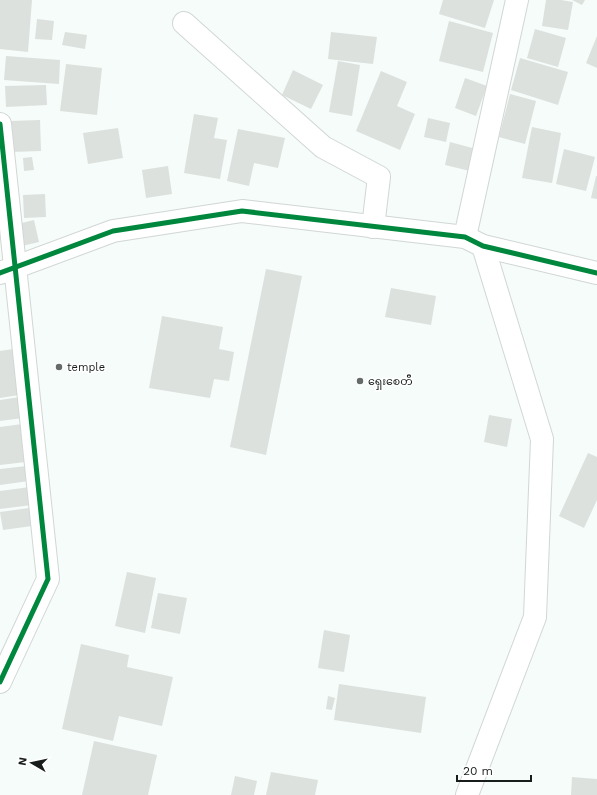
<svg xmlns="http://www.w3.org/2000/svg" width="597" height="795" viewBox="0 0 597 795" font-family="'Work Sans','Noto Sans Myanmar',sans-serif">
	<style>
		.building { fill: #dce1de }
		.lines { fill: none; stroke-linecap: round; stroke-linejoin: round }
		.street-casing { stroke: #d1d7d4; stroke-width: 24 }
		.secondary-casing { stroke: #d1d7d4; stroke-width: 24 }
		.street { stroke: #fefffe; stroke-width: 22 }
		.secondary { stroke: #fefffe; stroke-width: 22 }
		.cycleway-casing { stroke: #fff; stroke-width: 8 }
		.cycleway { stroke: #00873e; stroke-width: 5 }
		.poi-dot { fill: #656b69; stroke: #fff; stroke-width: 1.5 }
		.labels { text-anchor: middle; stroke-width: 3; stroke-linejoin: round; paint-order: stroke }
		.poi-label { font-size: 11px; fill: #171d1b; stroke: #fff; text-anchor: start }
	</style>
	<rect width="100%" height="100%" fill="#f5fcf9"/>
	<g class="building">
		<polygon points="0,0 32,0 28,52 0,49"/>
		<polygon points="443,0 494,0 485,28 439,14"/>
		<polygon points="546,0 561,0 573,2 568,30 542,26"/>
		<polygon points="572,0 585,0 582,5"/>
		<polygon points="37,19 54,21 52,40 35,39"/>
		<polygon points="449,21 493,33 483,72 439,61"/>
		<polygon points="535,29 566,38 558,67 527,58"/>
		<polygon points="65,32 87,35 85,49 62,45"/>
		<polygon points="331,32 377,37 373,64 328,59"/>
		<polygon points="597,36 597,68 586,63"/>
		<polygon points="6,56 60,60 59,84 4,80"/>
		<polygon points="520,58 568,72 558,105 511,90"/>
		<polygon points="338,61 360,65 352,116 329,112"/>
		<polygon points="66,64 102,68 97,115 60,111"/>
		<polygon points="293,70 323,85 311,109 282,95"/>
		<polygon points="381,71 407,82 397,106 415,114 400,150 356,131"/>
		<polygon points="465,78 487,86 476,116 455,108"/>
		<polygon points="46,85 47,105 6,107 5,86"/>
		<polygon points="510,94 536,101 525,144 499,137"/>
		<polygon points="194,114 218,118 214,138 227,140 220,179 184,173"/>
		<polygon points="428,118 450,123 446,142 424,137"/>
		<polygon points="40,120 41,151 11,152 10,121"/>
		<polygon points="532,127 561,133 552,183 522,178"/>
		<polygon points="118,128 123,158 88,164 83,133"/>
		<polygon points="238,129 285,138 278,168 254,163 249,186 227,181"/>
		<polygon points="450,142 476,149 470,171 445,165"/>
		<polygon points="564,149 595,157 586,191 556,184"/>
		<polygon points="32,157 34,170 24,171 23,158"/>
		<polygon points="168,166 172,194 146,198 142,170"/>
		<polygon points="596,176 597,176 597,199 591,198"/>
		<polygon points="45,194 46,217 24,218 23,195"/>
		<polygon points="34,220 39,242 22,246 18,224"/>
		<polygon points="266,269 302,276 266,455 230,447"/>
		<polygon points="391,288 436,296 431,325 385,317"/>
		<polygon points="162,316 223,327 219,349 234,352 229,381 214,379 210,398 149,388"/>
		<polygon points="13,349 19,395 0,398 0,351"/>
		<polygon points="20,397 23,418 0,421 0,400"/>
		<polygon points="489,415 512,419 507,447 484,442"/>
		<polygon points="22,424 26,462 0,465 0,427"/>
		<polygon points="588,453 597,457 597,500 584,528 559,516"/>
		<polygon points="27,466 29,481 0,485 0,469"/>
		<polygon points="30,487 32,505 0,509 0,491"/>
		<polygon points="29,508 32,526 3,530 0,512"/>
		<polygon points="127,572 156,578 145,633 115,626"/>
		<polygon points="158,593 187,598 180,634 151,628"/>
		<polygon points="324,630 350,635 344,672 318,668"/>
		<polygon points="81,644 129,655 127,667 173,677 162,726 119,716 113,741 62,729"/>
		<polygon points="339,684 426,697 421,733 334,720"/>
		<polygon points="328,696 335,698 332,710 326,709"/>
		<polygon points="94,741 157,755 148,795 82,795"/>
		<polygon points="271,772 318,780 315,795 266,795"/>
		<polygon points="235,776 257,781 254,795 231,795"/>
		<polygon points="572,777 597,779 597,795 571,795"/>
	</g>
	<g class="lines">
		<defs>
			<g id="street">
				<polyline points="184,23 323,147 379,177 373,227"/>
				<polyline points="0,124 48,579 0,682"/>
				<polyline points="465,237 517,0"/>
				<polyline points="467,795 535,617 542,439 483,246"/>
			</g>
			<polyline id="secondary" points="0,273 113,231 242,211 465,237 483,246 597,273"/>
		</defs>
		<use href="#street" class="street-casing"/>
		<use href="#secondary" class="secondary-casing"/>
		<use href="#street" class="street"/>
		<use href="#secondary" class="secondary"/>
		<defs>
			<g id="cycleway">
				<polyline points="0,124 48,579 0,682"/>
				<polyline points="0,273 113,231 242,211 465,237 483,246 597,273"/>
			</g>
		</defs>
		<use href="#cycleway" class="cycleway-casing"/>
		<use href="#cycleway" class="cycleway"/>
	</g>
	<g class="poi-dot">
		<circle cx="59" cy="367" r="4"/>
		<circle cx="360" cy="381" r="4"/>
	</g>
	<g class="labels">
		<g class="poi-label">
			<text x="67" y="371">temple</text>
			<text x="368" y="385">ရှေးစေတီ</text>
		</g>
	</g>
	<g transform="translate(32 763) rotate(279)" stroke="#ffffff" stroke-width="3" paint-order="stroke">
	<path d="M0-3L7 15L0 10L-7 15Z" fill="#171d1b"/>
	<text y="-6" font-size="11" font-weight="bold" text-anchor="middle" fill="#171d1b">N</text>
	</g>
	<path d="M457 775v6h74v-6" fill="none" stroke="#171d1b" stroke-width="2"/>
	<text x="463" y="775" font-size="12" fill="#171d1b" stroke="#ffffff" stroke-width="3" paint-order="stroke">20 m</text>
</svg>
